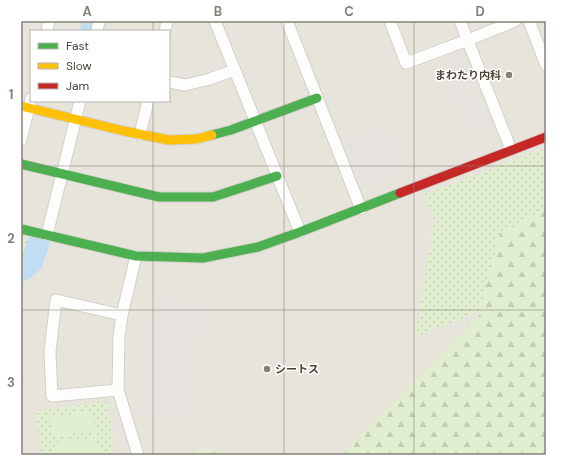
<svg xmlns="http://www.w3.org/2000/svg" width="567" height="476" viewBox="0 0 567 476" font-family="'DM Sans','Noto Sans JP',sans-serif">
	<style>
		.residential { fill: #e7e4dc; fill-rule: evenodd }
		.grass { fill: url(#grass-dots) }
		.forest { fill: url(#forest-firs) }
		.green { fill: #e1eecf }
		.parking { fill: #e6e3df }
		.lines { fill: none; stroke-linecap: round; stroke-linejoin: round }
		.river { stroke: #c0ddf1; stroke-width: 22 }
		.street-casing { stroke: #d2d0cb; stroke-width: 13 }
		.fast-casing { stroke: #d3cfc5; stroke-width: 11 }
		.slow-casing { stroke: #d3cfc5; stroke-width: 11 }
		.jam-casing { stroke: #d3cfc5; stroke-width: 11 }
		.street { stroke: #fdfdfc; stroke-width: 11 }
		.fast { stroke: #4caf50; stroke-width: 9 }
		.slow { stroke: #ffc107; stroke-width: 9 }
		.jam { stroke: #c62828; stroke-width: 9 }
		.grid { fill: none; stroke: #868178; stroke-width: 1; stroke-opacity: 0.55 }
		.poi-dot { fill: #868178; stroke: #fff; stroke-width: 1.5 }
		.labels { text-anchor: middle; stroke-width: 3; stroke-linejoin: round; paint-order: stroke }
		.poi-label { font-size: 11px; font-weight: bold; fill: #4b4439; stroke: #fff; text-anchor: end }
		.neatline { fill: none; stroke: #868178; stroke-width: 1.5 }
		.grid-label { font-size: 13px; text-anchor: middle; font-weight: bold; fill: #868178 }
	</style>
	<defs>
		<pattern id="grass-dots" width="8" height="8" patternUnits="userSpaceOnUse"><rect width="8" height="8" fill="#e1eecf"/><path d="M2 2h.1M6 6h.1" fill="none" stroke="#c3cdb2" stroke-width="1.8" stroke-linecap="round"/></pattern>
		<pattern id="forest-firs" width="22" height="20" patternUnits="userSpaceOnUse"><rect width="22" height="20" fill="#e1eecf"/><path d="M5 1l3.5 6h-7zM16 11l3.5 6h-7z" fill="#c3cdb2"/></pattern>
	</defs>
	<rect width="100%" height="100%" fill="#f4f2ee"/>
	<path class="residential" d="M21,21H546V209L500,233L480,316L341,455H230L208,449L180,455H21ZM31,31H169V101H31Z"/>
	<g class="grass">
		<polygon points="546,148 546,209 500,233 481,311 415,337 433,227 436,223 424,195"/>
		<polygon points="21,239 32,242 26,261 21,266"/>
		<polygon points="107,401 115,455 42,455 35,412"/>
	</g>
	<g class="forest">
		<polygon points="546,209 546,455 341,455 479,316 500,233"/>
		<polygon points="208,449 230,455 180,455"/>
	</g>
	<g class="green">
		<polygon points="92,411 95,430 53,437 50,417"/>
		<polygon points="96,437 99,455 56,455 54,443"/>
	</g>
	<g class="parking">
		<polygon points="457,51 461,62 464,61 488,124 474,129 458,122 443,82 451,79 443,56"/>
		<polygon points="382,125 386,135 398,130 414,173 371,189 368,181 361,184 344,139"/>
		<polygon points="151,294 209,303 191,419 134,411"/>
	</g>
	<g class="lines">
		<g class="river">
			<polyline points="91,31 93,21"/>
			<polyline points="21,271 32,262 38,244"/>
		</g>
		<defs>
			<g id="street">
				<polyline points="215,21 300,232"/>
				<polyline points="287,21 361,209"/>
				<polyline points="390,21 406,63 468,40 515,21"/>
				<polyline points="460,21 508,142 510,150"/>
				<polyline points="529,21 546,65"/>
				<polyline points="47,31 49,21"/>
				<polyline points="97,31 99,21"/>
				<polyline points="165,31 167,21"/>
				<polyline points="169,82 185,85 210,79 234,70"/>
				<polyline points="140,134 148,101"/>
				<polyline points="21,140 31,99"/>
				<polyline points="47,235 80,101"/>
				<polyline points="136,256 122,315 119,336 118,390 138,455"/>
				<polyline points="118,390 52,396 50,352 56,300 122,315"/>
			</g>
			<g id="fast">
				<polyline points="212,135 231,130 317,98"/>
				<polyline points="21,164 159,197 213,197 277,176"/>
				<polyline points="21,229 136,256 203,258 258,247 300,232 400,193"/>
			</g>
			<polyline id="slow" points="21,106 124,131 169,140 196,139 212,135"/>
			<polyline id="jam" points="400,193 546,137"/>
		</defs>
		<use href="#street" class="street-casing"/>
		<use href="#fast" class="fast-casing"/>
		<use href="#slow" class="slow-casing"/>
		<use href="#jam" class="jam-casing"/>
		<use href="#street" class="street"/>
		<use href="#fast" class="fast"/>
		<use href="#slow" class="slow"/>
		<use href="#jam" class="jam"/>
	</g>
	<path class="grid" d="M153,21V31M284,21V455M414,21V455M153,101V455M21,166H546M21,310H546"/>
	<g class="poi-dot">
		<circle cx="509" cy="75" r="4"/>
		<circle cx="267" cy="369" r="4"/>
	</g>
	<g class="labels">
		<g class="poi-label">
			<text x="501" y="79">まわたり内科</text>
			<text x="275" y="373" text-anchor="start">シートス</text>
		</g>
	</g>
	<rect width="567" height="476" fill="none" stroke="#ffffff" stroke-width="44"/>
	<rect x="30" y="30" width="140" height="72" fill="#ffffff" stroke="#b7b4b0"/>
	<rect x="38" y="43" width="20" height="6" fill="#4caf50" stroke="#b7b4b0"/>
	<text x="66" y="50" font-size="12" fill="#4b4439">Fast</text>
	<rect x="38" y="63" width="20" height="6" fill="#ffc107" stroke="#b7b4b0"/>
	<text x="66" y="70" font-size="12" fill="#4b4439">Slow</text>
	<rect x="38" y="83" width="20" height="6" fill="#c62828" stroke="#b7b4b0"/>
	<text x="66" y="90" font-size="12" fill="#4b4439">Jam</text>
	<rect x="22" y="22" width="523" height="432" class="neatline"/>
	<g class="grid-label">
		<text x="87" y="16">A</text>
		<text x="218" y="16">B</text>
		<text x="349" y="16">C</text>
		<text x="480" y="16">D</text>
		<text x="11" y="99">1</text>
		<text x="11" y="243">2</text>
		<text x="11" y="387">3</text>
	</g>
</svg>
